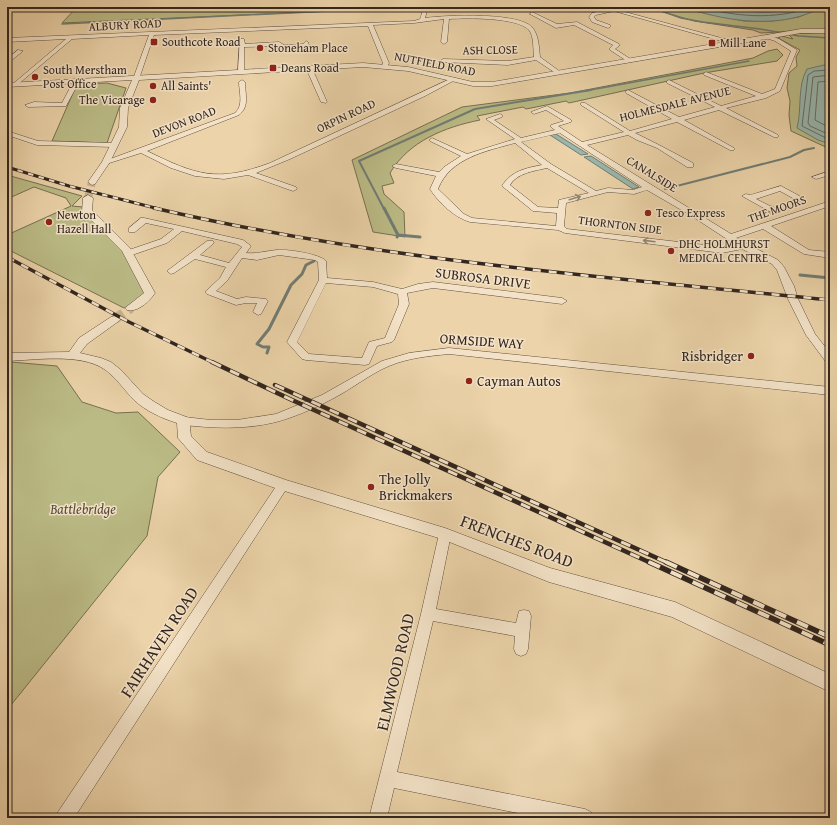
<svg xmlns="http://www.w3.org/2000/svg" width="837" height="825" viewBox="0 0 837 825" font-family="'Gentium Book Plus',serif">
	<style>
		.green { fill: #bbbb86; stroke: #767052 }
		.water { fill: #99b7ad; stroke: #707d74 }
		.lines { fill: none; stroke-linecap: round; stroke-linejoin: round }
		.shore { stroke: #666e66; stroke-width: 1 }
		.stream-far2 { stroke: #707d74; stroke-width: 1.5 }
		.stream-far1 { stroke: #707d74; stroke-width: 2 }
		.stream { stroke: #707d74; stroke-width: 3 }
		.minor-tunnel { stroke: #c7b08d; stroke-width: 9; stroke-dasharray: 9 4.5; stroke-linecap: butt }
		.tertiary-tunnel-far1 { stroke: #c7b08d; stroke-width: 8; stroke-dasharray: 8 4; stroke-linecap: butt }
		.tertiary-tunnel { stroke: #c7b08d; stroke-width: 10; stroke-dasharray: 10 5.5; stroke-linecap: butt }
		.minor-casing { stroke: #605142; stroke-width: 1 }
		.tertiary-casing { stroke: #605142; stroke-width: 1 }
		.minor { fill: #f3e2c7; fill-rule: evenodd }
		.tertiary { fill: #f3e2c7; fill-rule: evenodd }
		.rail-far3-casing { stroke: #32261f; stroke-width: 3 }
		.rail-far2-casing { stroke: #32261f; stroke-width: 3.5 }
		.rail-far1-casing { stroke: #32261f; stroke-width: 4.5 }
		.rail-casing { stroke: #32261f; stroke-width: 5.5 }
		.rail-far3 { stroke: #f3e2c7; stroke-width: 2; stroke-dasharray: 5.5; stroke-linecap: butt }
		.rail-far2 { stroke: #f3e2c7; stroke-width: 2.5; stroke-dasharray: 8; stroke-linecap: butt }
		.rail-far1 { stroke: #f3e2c7; stroke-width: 3; stroke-dasharray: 10; stroke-linecap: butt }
		.rail { stroke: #f3e2c7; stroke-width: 4; stroke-dasharray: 12; stroke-linecap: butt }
		.oneway { stroke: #928473 }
		.poi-dot { fill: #8f2418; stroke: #f3e2c7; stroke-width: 1.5 }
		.labels { text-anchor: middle; stroke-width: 3; stroke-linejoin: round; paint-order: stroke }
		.far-street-label { font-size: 12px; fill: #32261f; stroke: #f3e2c7 }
		.far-poi-label { font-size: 12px; fill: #32261f; stroke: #f3e2c7; text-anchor: start }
		.street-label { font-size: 14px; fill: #32261f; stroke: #f3e2c7 }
		.poi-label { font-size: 14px; fill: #32261f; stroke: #f3e2c7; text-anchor: start }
		.park-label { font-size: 14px; font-style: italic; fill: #544b39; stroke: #f3e2c7 }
		.near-street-label { font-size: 17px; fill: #32261f; stroke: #f3e2c7 }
	</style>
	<rect width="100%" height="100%" fill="#ecd3a9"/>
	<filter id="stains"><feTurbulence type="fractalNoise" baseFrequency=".005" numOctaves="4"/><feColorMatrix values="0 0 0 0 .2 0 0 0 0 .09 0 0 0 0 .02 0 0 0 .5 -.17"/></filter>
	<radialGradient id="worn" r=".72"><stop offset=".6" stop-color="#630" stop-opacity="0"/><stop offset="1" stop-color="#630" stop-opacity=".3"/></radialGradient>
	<g class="green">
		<polygon points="77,7 421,7 62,23"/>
		<polygon points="646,7 684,7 694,11 744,21 772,21 799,17 820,7 830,7 830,29 761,33 753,30 694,21"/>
		<polygon points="830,32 830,149 791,131 789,115 790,101 787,88 789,73 797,66 796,57 800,50 778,38 782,36 793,39 788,34"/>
		<path d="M777,49L783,55L777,61L704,73L569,103L566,101L526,109L523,107L477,116L480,120C445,127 409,141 390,173L394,183L382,186L384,194L404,212L405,237L373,232L352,160L462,107L570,93L753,58L768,51Z"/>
		<polygon points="107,83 126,88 107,143 52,141 77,84"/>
		<polygon points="7,175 82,196 72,206 83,207 128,257 145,295 124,308 7,249 7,246 12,242 7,239 7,235 71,206 66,198 34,187 7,199"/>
		<polygon points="11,362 57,366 82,402 116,413 138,412 180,452 158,477 147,536 7,710 7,366"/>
	</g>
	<g class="water">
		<path d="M684,7H820C817,10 812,12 807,14C769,28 721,20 684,7Z"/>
		<path d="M824,65L830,66V144L818,140L797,128C802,110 797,86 807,69Z"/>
		<polygon points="556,134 588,154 581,155 550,135"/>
		<polygon points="591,156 639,187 633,189 584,157"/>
	</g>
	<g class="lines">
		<g class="shore">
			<path d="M696,7C738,16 771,21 813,7"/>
			<path d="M720,7C747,12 772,15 799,7"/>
			<polyline points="830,70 814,71 808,75 802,126 830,140"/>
			<polyline points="830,75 813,77 808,123 810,126 830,135"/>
			<polyline points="830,81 818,82 815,120 830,128"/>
		</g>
		<g class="stream-far2">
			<polyline points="650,7 681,18 703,22 760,29 799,36 830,38"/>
			<polyline points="62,24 412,7"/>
			<polyline points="585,91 749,61"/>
		</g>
		<g class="stream-far1">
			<polyline points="827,145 829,144"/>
			<polyline points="665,189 790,157 804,150 814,148"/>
			<polyline points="384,209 359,161 475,109 591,90"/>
		</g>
		<g class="stream">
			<polyline points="384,208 398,235"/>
			<polyline points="397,237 398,235 420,237"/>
			<polyline points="800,275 830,278"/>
			<polyline points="267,353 269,347 263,347 257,344 269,329 291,285 302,274 306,265 314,261"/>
		</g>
		<polyline class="minor-tunnel" points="769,209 775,212"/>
		<polyline class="tertiary-tunnel-far1" points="88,198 92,182"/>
		<polyline class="tertiary-tunnel" points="115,319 131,308"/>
		<defs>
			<g id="minor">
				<path d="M424,7H428L425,18C447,15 517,12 532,27C539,35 539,48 540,57L562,73L557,74L536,60L508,65L441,62L440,61L443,59L508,61L534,57C533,49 534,36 529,30C517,17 466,18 449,19L447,42L444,44L441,42L444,19L414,23L373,25L389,63L387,67L385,68L382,66L383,63L368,26L154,35L139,79L136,81L133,79L149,35L72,39L16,86L14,85V83L66,39L7,42V38L414,21L420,19Z"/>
				<polygon points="614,9 736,42 737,43 732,44 614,11 596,15 594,17 596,20 610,25 610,27 608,28 592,22 589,17 592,13"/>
				<polygon points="532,12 557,24 577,22 619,44 620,45 615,49 632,60 627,61 610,50 609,49 613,45 574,25 556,28 530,14"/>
				<path d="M768,35L779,39L797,50L780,91L766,98L726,108L778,135V137H774L719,110L684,120L734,148V150H730L677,122L635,133L661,146L693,163V167H687L657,148L637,140L628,135L587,145L731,234L830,201V206L771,226L809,250L830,252V258L804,254L763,229L736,238L778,260L784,267L794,286L798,299L815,334L830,353V363L826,362L806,335L788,299L777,270L772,264L742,249L722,253L565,233L558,230L470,222C455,218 438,202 430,189L436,176L396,168L392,166L396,164L439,172L444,167L461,156L430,141L429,140L432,138L467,154L515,139L486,119L500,114L502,115V117L494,120L521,138L555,130L551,127V125L564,121L546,110L534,114L531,112L547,106L571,120V122L558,126L582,142L624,132L581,105V103H585L630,131L672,119L626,93L625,92L628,90L679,117L715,107L667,83V81L669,80L721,106L756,96L704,75L703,74L706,72L762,94L775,89L791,51L775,41L766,38L765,37ZM560,133L642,187L633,190L608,188L596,191L551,164L521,142ZM515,143L542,165C526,168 511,171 502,186L533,211L557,213L556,226L472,218L464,214L438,189C450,158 486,151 515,143ZM547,168L589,193L559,200L558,208L538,207L510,185C517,173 534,171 547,168ZM647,190L690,215L736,245L722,247L567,229L564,226L566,203L608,192L634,194Z"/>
				<polygon points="240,39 244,39 245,44 279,42 284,45 303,44 306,41 308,42 309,45 306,47 283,49 278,46 244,47 244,71 241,73 238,71"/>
				<polygon points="18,50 23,51 7,64 7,59"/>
				<polygon points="309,66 312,68 327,102 326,103 321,102 306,68"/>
				<path d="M450,79L455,80L425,96L290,159L256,173L296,187L297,189L293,191L248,175L224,179L195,176L171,168L141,153L106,164L102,162L235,113C244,105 239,92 239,82L242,80L245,82C245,94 250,106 239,115L147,151C196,175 217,183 270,163Z"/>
				<polygon points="76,80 79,82 66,106 28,107 25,105 34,102 62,103 73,82"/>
				<polygon points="7,131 38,141 114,143 117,145 114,147 37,145 7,135"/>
				<polygon points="830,171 830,175 816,179 812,177"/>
				<polygon points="781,186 805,199 804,201 798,201 780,191 756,199 772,207 772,211 769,211 742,196 746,194 750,195"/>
				<path d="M141,218H144L243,240L251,246L246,253C257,254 266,251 277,250C287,249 320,254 326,261L327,278L373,282L402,289L418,284L433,282L562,298L567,301L562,304L433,288L407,293L409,304L394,340L392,342L377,346L369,364L365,365L306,360L302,359L287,342L319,280L318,262L315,260L279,255L257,260L242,258L227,281L216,291L237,299L246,297L266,299L268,301L261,314L258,315L253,312L257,303H246L236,305L207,294L205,292L220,278L226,267L195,259L174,273L171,274L167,271L207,241H213L214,243L200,255L229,263L242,247L237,244L182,231L167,243L132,255H126L125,253L126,251L161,239L174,229L146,223L135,232H129V228ZM326,283L373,287L398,294L399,304L385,338L369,342L362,358L309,354L297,342Z"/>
				<path d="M449,348L830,387V395L449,354C429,356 408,358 389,366C370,374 353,388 334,398C321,405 306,412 292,417C257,430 221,429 184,425L180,424L178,421L180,418L184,417L211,420H237L276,414L322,395L382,361L409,353Z"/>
				<polygon points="283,480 287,482 289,485 287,488 74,818 55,818 58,812 279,482"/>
				<polygon points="445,529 450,530 451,534 436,609 516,623 519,611 524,610 529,611 531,616 528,649 526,654 521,656 516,654 514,649 515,636 433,621 397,772 585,809 591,812 594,818 542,818 394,788 387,818 369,818 421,614 439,534 440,530"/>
			</g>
			<g id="tertiary">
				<polygon points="801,29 830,29 830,33 801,33 492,86 473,86 408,71 363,67 139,80 128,108 127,127 110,162 95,184 92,185 88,182 102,162 119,127 120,108 132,80 7,87 7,83 363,63 408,67 473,82 492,82"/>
				<path d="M88,195L93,198L92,210L130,248L155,293C150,301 137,313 127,310L125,308L144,293L122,251L82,211L83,198Z"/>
				<path d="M115,316L119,317L121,319L119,321L87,344L80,353L101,358L111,362L121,370L143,394L153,401L168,410L189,418L191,421L190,428L191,436L207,452L286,480L445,528L550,568L675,602L830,674V692L672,617L549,582L442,539L278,489L197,460L178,438L177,423C161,418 146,411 134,400C124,390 116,377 104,369C80,353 35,360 7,361V353L69,352L79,338L111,317Z"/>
			</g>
		</defs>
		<use href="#minor" class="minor-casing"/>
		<use href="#tertiary" class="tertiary-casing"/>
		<use href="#minor" class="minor"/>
		<use href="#tertiary" class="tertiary"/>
		<defs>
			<polyline id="rail-far3" points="7,167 69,186 159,209"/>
			<g id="rail-far2">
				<path d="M154,208C376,260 604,277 830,300"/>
				<polyline points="7,257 129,322 214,363"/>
			</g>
			<g id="rail-far1">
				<polyline points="212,362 292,400 651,563"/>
				<polyline points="275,385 668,563"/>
			</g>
			<g id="rail">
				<polyline points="649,562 830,645"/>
				<polyline points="666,562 830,637"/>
			</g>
		</defs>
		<use href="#rail-far3" class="rail-far3-casing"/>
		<use href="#rail-far2" class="rail-far2-casing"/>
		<use href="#rail-far1" class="rail-far1-casing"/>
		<use href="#rail" class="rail-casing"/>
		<use href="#rail-far3" class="rail-far3"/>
		<use href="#rail-far2" class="rail-far2"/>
		<use href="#rail-far1" class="rail-far1"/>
		<use href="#rail" class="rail"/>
	</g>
	<defs><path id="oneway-shaft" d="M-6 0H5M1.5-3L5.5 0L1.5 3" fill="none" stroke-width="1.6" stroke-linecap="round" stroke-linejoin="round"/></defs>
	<g class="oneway">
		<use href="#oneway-shaft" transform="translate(575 198) rotate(-17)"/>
		<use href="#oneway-shaft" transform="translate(649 241) rotate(-173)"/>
	</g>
	<g class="poi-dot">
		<rect x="150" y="38" width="8" height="8" rx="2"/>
		<rect x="708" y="39" width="8" height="8" rx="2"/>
		<circle cx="260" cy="48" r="4"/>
		<rect x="269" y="64" width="8" height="8" rx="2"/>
		<circle cx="35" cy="77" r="4"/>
		<circle cx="153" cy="86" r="4"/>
		<circle cx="153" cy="100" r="4"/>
		<circle cx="648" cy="213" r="4"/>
		<circle cx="49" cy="222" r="4"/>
		<circle cx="671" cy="251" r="4"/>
		<circle cx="751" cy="356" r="4"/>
		<circle cx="469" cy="381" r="4"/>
		<circle cx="371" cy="487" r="4"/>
	</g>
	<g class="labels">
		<g class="far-street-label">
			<text transform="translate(125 25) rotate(-3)" y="4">ALBURY ROAD</text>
			<text transform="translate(490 50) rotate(-1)" y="4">ASH CLOSE</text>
			<text transform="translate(435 64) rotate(11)" y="4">NUTFIELD ROAD</text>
			<text transform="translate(675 104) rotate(-14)" y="4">HOLMESDALE AVENUE</text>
			<text transform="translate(346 116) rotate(-25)" y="4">ORPIN ROAD</text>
			<text transform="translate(184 122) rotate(-21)" y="4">DEVON ROAD</text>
			<text transform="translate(652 174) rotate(32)" y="4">CANALSIDE</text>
			<text transform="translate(777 209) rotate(-19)" y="4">THE MOORS</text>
			<text transform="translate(620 225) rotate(7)" y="4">THORNTON SIDE</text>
		</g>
		<g class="far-poi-label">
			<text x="162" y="46">Southcote Road</text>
			<text x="720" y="47">Mill Lane</text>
			<text x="268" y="52">Stoneham Place</text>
			<text x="281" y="72">Deans Road</text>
			<text x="43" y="74">South Merstham<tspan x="43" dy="14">Post Office</tspan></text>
			<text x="161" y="90">All Saints'</text>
			<text x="145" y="104" text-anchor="end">The Vicarage</text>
			<text x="656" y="217">Tesco Express</text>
			<text x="57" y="219">Newton<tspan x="57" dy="14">Hazell Hall</tspan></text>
			<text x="679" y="248">DHC HOLMHURST<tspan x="679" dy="14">MEDICAL CENTRE</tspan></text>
		</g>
		<g class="street-label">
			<text transform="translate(483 278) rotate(7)" y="5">SUBROSA DRIVE</text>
			<text transform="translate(482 341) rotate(4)" y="5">ORMSIDE WAY</text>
		</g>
		<g class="poi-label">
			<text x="743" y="361" text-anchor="end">Risbridger</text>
			<text x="477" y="386">Cayman Autos</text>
			<text x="379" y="484">The Jolly<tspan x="379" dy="16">Brickmakers</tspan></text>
		</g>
		<g class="park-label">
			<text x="83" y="514">Battlebridge</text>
		</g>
		<g class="near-street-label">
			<text transform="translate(517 541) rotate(21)" y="6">FRENCHES ROAD</text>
			<text transform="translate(159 642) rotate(-57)" y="6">FAIRHAVEN ROAD</text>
			<text transform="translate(395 672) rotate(-77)" y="6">ELMWOOD ROAD</text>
		</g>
	</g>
	<rect width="837" height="825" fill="none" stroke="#ecd3a9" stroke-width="24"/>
	<rect x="8" y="8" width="821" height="809" fill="none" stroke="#32261f" stroke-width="2"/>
	<rect x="12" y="12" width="813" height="801" fill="none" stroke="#32261f"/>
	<rect width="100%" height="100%" filter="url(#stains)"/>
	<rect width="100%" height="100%" fill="url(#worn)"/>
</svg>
